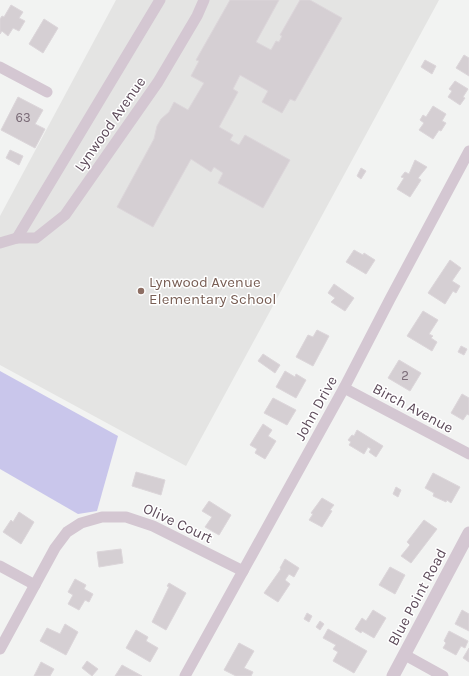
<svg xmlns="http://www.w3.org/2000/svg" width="469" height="676" viewBox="0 0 469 676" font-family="Karla,sans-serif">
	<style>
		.education { fill: #e4e4e3 }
		.green { fill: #c9c6eb }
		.building { fill: #d5cfd3; stroke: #dcd6da }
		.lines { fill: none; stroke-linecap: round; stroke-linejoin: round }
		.minor { stroke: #d4c7d2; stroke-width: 11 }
		.tertiary { stroke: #d4c7d2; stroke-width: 13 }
		.education-dot { fill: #8d6e63; stroke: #fff; stroke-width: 1.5 }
		.labels { text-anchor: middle; stroke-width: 3; stroke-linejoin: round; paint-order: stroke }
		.number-label { font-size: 13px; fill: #7b6c78 }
		.street-label { font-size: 15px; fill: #5d4b5a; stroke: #fff }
		.education-label { font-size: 15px; fill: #785e54; stroke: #fff; text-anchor: start }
	</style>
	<rect width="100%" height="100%" fill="#f2f3f2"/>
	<polygon class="education" points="116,0 439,0 186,466 0,365 0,216"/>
	<polygon class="green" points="0,371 118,436 97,511 78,514 0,469"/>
	<g class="building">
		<polygon points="230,0 279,0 256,42 271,50 276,41 279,42 282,36 280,35 300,0 310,0 342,18 295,101 290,99 282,113 262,102 268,91 240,75 233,89 238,92 219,127 233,135 230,140 239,145 245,135 290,160 263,208 218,183 223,173 214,167 211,172 191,159 153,227 117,207 154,139 157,126 161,119 169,112 174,102 188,110 204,83 191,76 199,61 196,60"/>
		<polygon points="11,5 23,12 19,18 25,21 19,31 13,28 8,36 2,31 0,34 0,19 2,16 4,17"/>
		<polygon points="44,19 58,28 43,53 29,44"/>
		<polygon points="464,55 469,58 469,76 456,68"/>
		<polygon points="425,60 436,66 432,74 421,67"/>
		<polygon points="455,81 468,89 463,97 465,98 460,105 448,97 452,91 449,89"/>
		<polygon points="18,97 43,110 35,124 45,129 35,148 1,130"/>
		<polygon points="433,106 446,114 442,121 446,123 441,131 439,130 433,139 419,130 424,123 420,120 423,115 426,117"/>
		<polygon points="10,150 23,156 19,165 6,158"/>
		<polygon points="415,160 427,167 418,178 421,180 410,197 397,189 404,178 401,177 405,172 409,174"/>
		<polygon points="361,168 366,171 361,179 357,176"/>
		<polygon points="354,250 363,255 364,253 375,260 366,274 346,262"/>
		<polygon points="450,260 461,268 452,281 460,286 456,293 453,291 445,304 428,293"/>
		<polygon points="334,284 354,298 345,311 331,302 335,298 328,293"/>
		<polygon points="423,311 438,320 429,334 433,336 431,338 437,342 432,351 407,336"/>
		<polygon points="317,330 329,336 313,366 296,357 308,335 313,337"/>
		<polygon points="461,346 467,349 464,355 458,352"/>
		<polygon points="263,354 280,365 275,373 258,361"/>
		<polygon points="399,360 421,373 410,391 388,378"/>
		<polygon points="285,371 295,377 296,374 306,380 296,398 276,387"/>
		<polygon points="462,394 469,398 469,415 467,414 463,420 451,413"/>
		<polygon points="273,398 296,410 287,425 264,413"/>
		<polygon points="263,424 272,430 268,436 276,441 265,459 255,453 257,449 250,445"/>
		<polygon points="357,430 383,446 376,457 369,452 371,449 368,447 364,454 349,445 351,442 348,440 352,435 354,436"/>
		<polygon points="136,472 165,480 161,495 132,486"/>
		<polygon points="433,473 460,487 451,503 447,500 446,502 433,496 434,493 425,488"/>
		<polygon points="396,487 401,490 398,497 393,494"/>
		<polygon points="322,498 334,505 330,510 332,511 322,527 309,520 313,514 311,513"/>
		<polygon points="209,501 231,515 219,535 205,527 212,517 202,511"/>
		<polygon points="19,512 34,522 21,544 3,532 11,520 13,522"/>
		<polygon points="424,520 437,529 411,563 401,556 410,545 407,542"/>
		<polygon points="121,549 123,563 99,567 97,552"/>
		<polygon points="285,559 299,568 294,577 289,574 285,580 290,584 278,602 264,593 281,569 280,568"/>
		<polygon points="390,567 405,575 395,594 379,585"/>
		<polygon points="75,579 86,585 84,589 93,594 89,602 85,600 79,610 68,604 73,595 68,592"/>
		<polygon points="169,583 186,593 166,630 152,622 169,587 167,586"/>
		<polygon points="373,610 386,618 374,638 362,631 361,633 355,629 362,618 366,621"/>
		<polygon points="462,610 469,614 469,631 455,624"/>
		<polygon points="307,613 312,616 309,622 304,619"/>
		<polygon points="320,621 324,624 320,630 316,627"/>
		<polygon points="65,624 78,632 66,655 40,641 47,628 60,634"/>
		<polygon points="328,629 367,651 354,673 333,661 338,652 333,649 336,645 323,638"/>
		<polygon points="136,630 148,637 146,641 158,648 150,662 126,648"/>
		<polygon points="449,631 468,641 465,648 461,646 456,655 443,648 446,643 444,641"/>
		<polygon points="239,643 254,651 244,668 253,672 251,676 236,676 224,670"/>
		<polygon points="469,648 469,662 463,658"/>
		<polygon points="87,661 98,669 92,676 82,668"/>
		<polygon points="41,662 54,669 50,676 34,676"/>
		<polygon points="122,665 142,676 115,676"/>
	</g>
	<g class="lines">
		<g class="minor">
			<polyline points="0,67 47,92"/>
			<polyline points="17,238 160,0"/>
			<polyline points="0,243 17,238 36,238 65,215 158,82 197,16 204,0"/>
			<polyline points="344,388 469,454"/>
			<polyline points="0,566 35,585"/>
			<polyline points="0,649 55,548 67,532 81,523 102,517 126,517 153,526 243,571"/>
			<polyline points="405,655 443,676"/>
			<polyline points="185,676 344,388 390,299 469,151"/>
		</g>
		<polyline class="tertiary" points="393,676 469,533"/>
	</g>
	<circle class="education-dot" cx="141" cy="291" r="4"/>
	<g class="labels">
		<g class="number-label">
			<text x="23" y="122">63</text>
			<text x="405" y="380">2</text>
		</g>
		<g class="street-label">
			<text transform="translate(110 124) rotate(-55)" y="5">Lynwood Avenue</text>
			<text transform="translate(316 408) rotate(-61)" y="5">John Drive</text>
			<text transform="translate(413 408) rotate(28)" y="5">Birch Avenue</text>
			<text transform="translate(178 523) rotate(25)" y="5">Olive Court</text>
			<text transform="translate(417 597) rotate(-62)" y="5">Blue Point Road</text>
		</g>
		<g class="education-label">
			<text x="149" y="287">Lynwood Avenue<tspan x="149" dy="17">Elementary School</tspan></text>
		</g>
	</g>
</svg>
